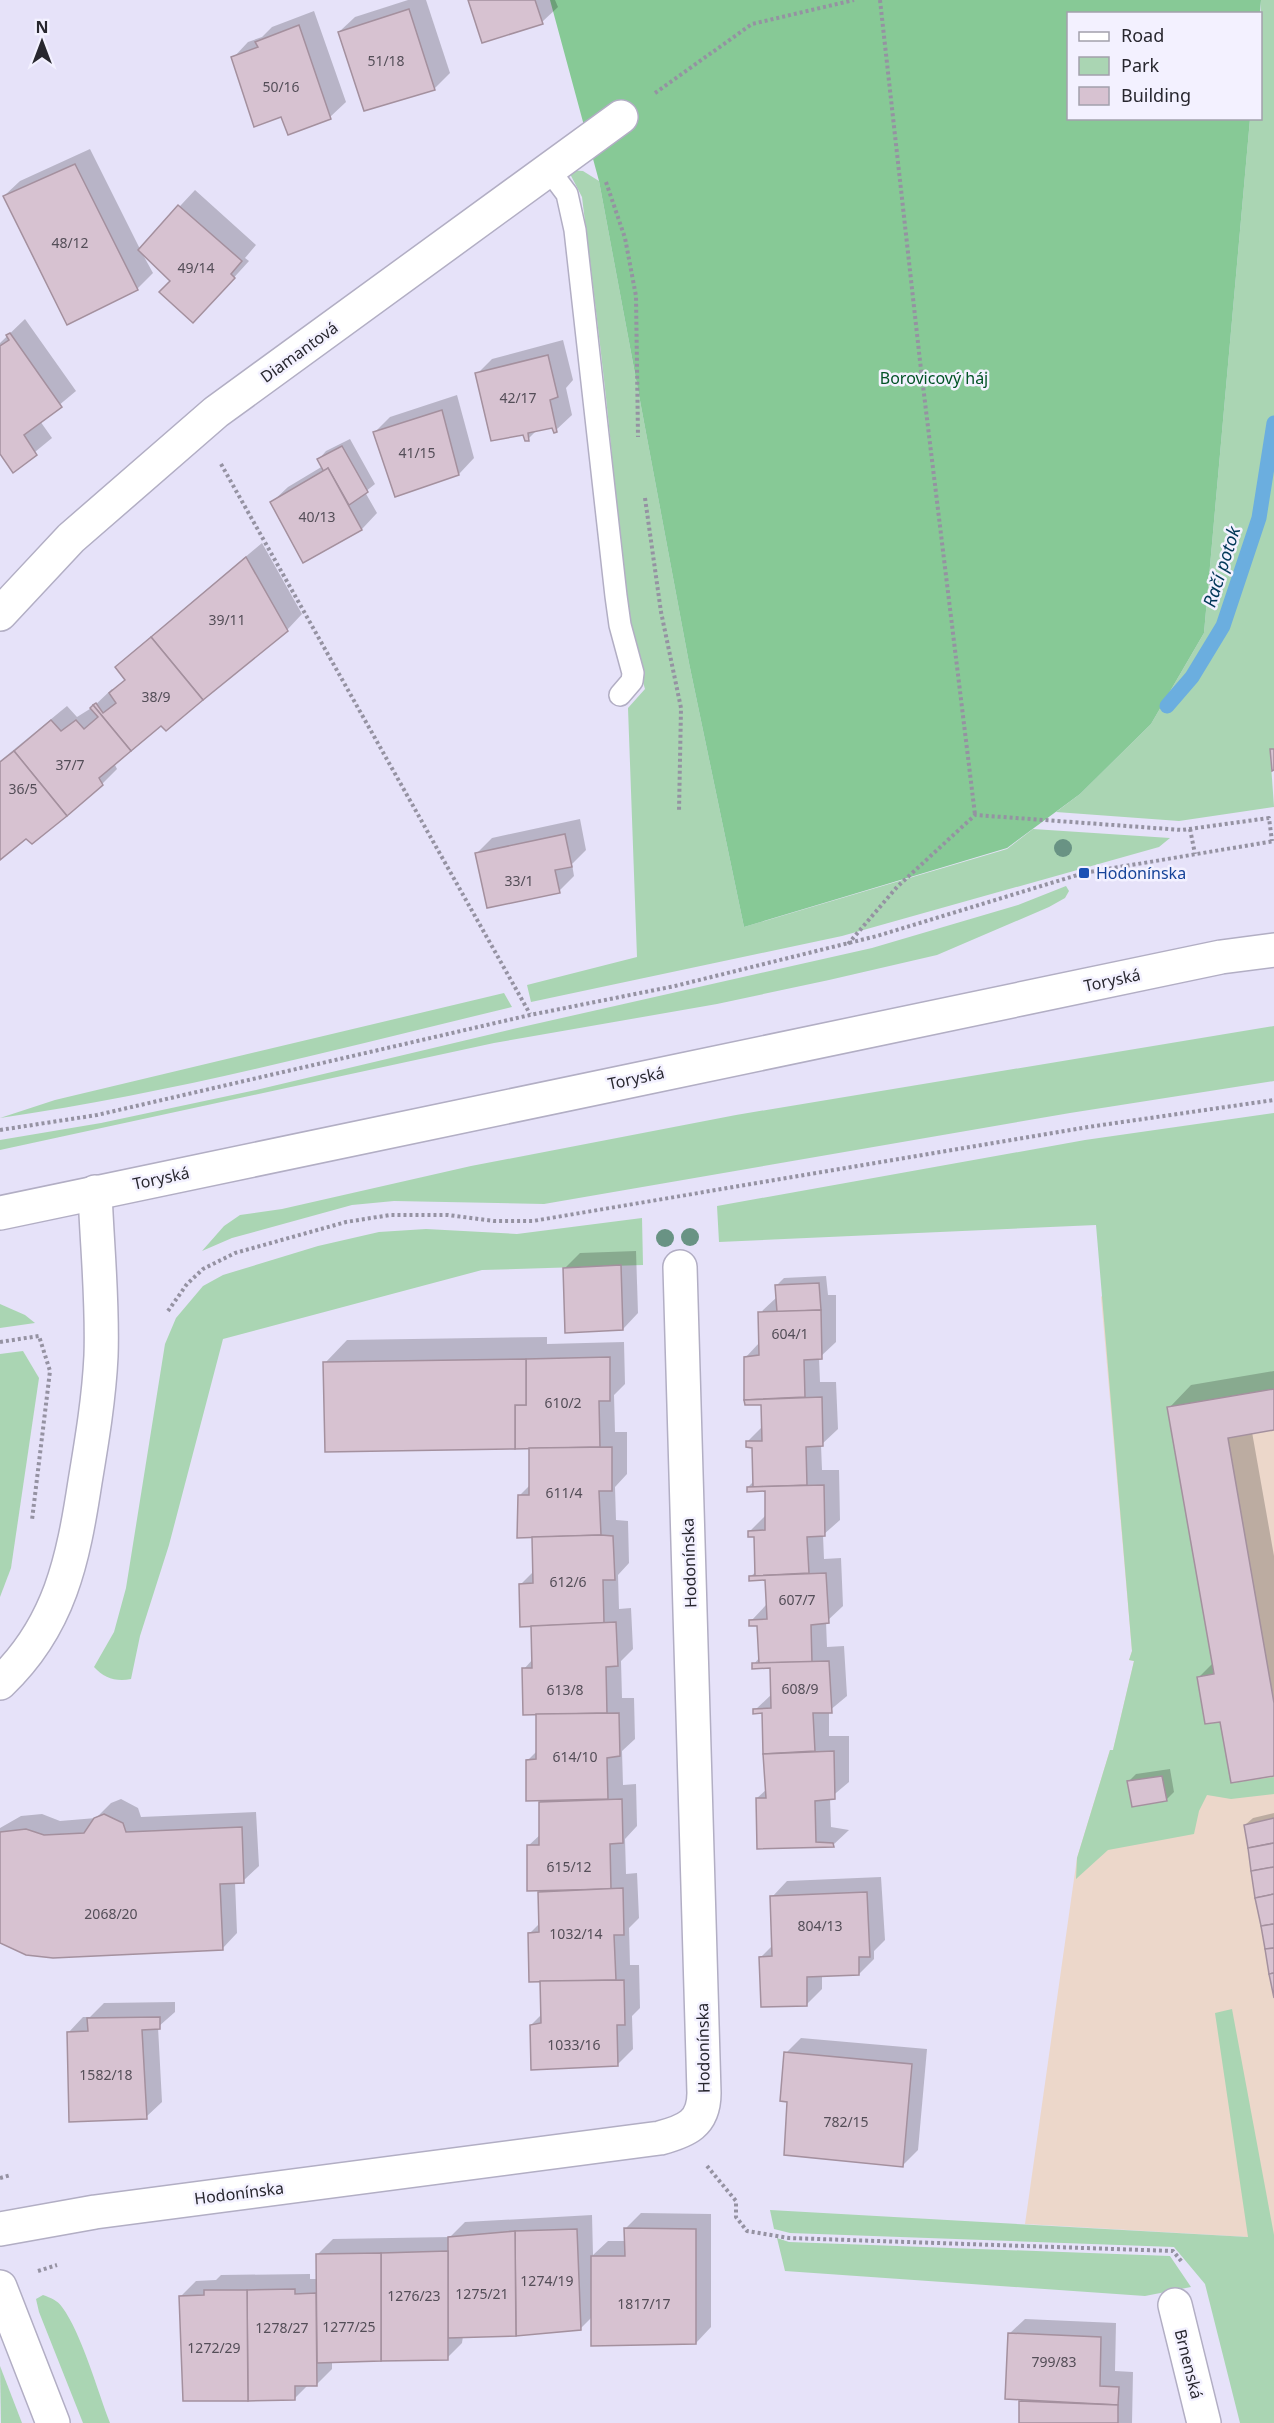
<svg xmlns="http://www.w3.org/2000/svg" width="1274" height="2423" viewBox="0 0 1274 2423" font-family="'Noto Sans',sans-serif">
	<style>
		.commercial { fill: #ecd7ca }
		.green { fill: #aad5b3 }
		.forest { fill: #87c996 }
		.shadow { fill: #0003 }
		.lines { fill: none; stroke-linecap: round; stroke-linejoin: round }
		.stream { stroke: #6baedf; stroke-width: 15 }
		.building { fill: #d7c2d1; stroke: #a4909e; stroke-width: 1.5 }
		.lane-casing { stroke: #b2aec4; stroke-width: 24 }
		.street-casing { stroke: #b2aec4; stroke-width: 36 }
		.secondary-casing { stroke: #b2aec4; stroke-width: 36 }
		.path { stroke: #9592a2; stroke-width: 4; stroke-dasharray: 3 3; stroke-linecap: butt }
		.lane { stroke: #fff; stroke-width: 21 }
		.street { stroke: #fff; stroke-width: 33 }
		.secondary { stroke: #fff; stroke-width: 33 }
		.tree { fill: #699384 }
		.transit-dot { fill: #1a4fb4; stroke: #f3f1ff; stroke-width: 2 }
		.labels { text-anchor: middle; stroke-width: 5; stroke-linejoin: round; paint-order: stroke }
		.number-label { font-size: 14px; fill: #544e58 }
		.street-label { font-size: 16px; fill: #28272f; stroke: #f3f1ff }
		.park-label { font-size: 16px; fill: #025325; stroke: #f3f1ff }
		.transit-label { font-size: 16px; fill: #164399; stroke: #f3f1ff; text-anchor: start }
		.water-label { font-size: 18px; font-style: italic; fill: #003757; stroke: #f3f1ff }
	</style>
	<rect width="100%" height="100%" fill="#e6e2f9"/>
	<polygon class="commercial" points="1274,1113 1274,2391 1248,2237 1025,2224 1077,1858 1110,1750 1113,1750 1134,1661 1129,1660 1132,1651 1101,1297"/>
	<g class="green">
		<polygon points="1261,0 1274,0 1274,749 1270,750 1274,807 1179,821 1056,812 1080,794 1151,724 1204,633 1250,119 1260,118"/>
		<path d="M568,170L583,171L599,181L689,663L744,927L1007,849L1033,829L1170,838L1159,847L842,936L531,1002L527,985L637,957L628,708L645,689C621,610 618,528 611,446C603,363 592,280 582,197Z"/>
		<polygon points="1066,886 1069,891 1065,898 1049,907 937,955 829,980 717,1004 494,1043 0,1150 0,1140 101,1123 256,1090 513,1029 872,948 1018,905"/>
		<path d="M504,993L512,1007C342,1048 173,1093 0,1118L55,1100Z"/>
		<polygon points="1274,1026 1274,1081 1070,1113 544,1204 394,1201 352,1205 232,1238 202,1251 224,1226 240,1215 282,1209 471,1166 736,1115"/>
		<polygon points="1274,1113 1274,1389 1168,1407 1214,1674 1197,1677 1205,1724 1220,1722 1231,1783 1274,1777 1274,1794 1231,1799 1207,1795 1199,1811 1194,1834 1108,1850 1076,1879 1077,1858 1110,1750 1113,1750 1134,1661 1129,1660 1132,1651 1096,1225 719,1242 717,1206 1085,1140"/>
		<path d="M642,1218L643,1265L482,1270L223,1339L169,1545L140,1636L131,1679C116,1682 104,1678 94,1667L114,1632L126,1588L165,1344L176,1318L203,1286L223,1275L318,1246L379,1232L426,1229L517,1234Z"/>
		<polygon points="0,1304 25,1315 35,1323 0,1328"/>
		<polygon points="23,1351 39,1378 11,1568 0,1597 0,1354"/>
		<polygon points="1232,2009 1274,2235 1274,2423 1240,2423 1205,2284 1174,2247 790,2233 774,2229 770,2210 1248,2237 1215,2013"/>
		<polygon points="777,2238 789,2242 1170,2256 1191,2287 1145,2296 785,2271"/>
		<path d="M43,2295C51,2298 57,2300 62,2307C81,2332 98,2392 110,2423H83L39,2312L36,2299Z"/>
		<polygon points="0,2366 22,2423 1,2423"/>
	</g>
	<polygon class="forest" points="550,0 1261,0 1260,13 1068,14 1068,118 1250,119 1204,633 1151,724 1080,794 1007,848 744,927 689,663 599,181"/>
	<g class="shadow">
		<polygon points="408,0 426,0 450,73 434,89 339,32 355,17"/>
		<polygon points="470,0 555,0 558,7 542,22"/>
		<polygon points="314,11 346,102 330,117 282,115 233,58 248,42 262,37 272,27"/>
		<polygon points="90,149 140,249 195,190 256,245 245,258 249,261 209,305 172,281 142,253 153,273 137,289 4,196 20,181"/>
		<polygon points="25,319 76,391 40,421 52,438 13,470 0,451 0,343"/>
		<polygon points="563,340 573,380 566,388 572,415 556,430 553,426 538,429 528,439 477,374 492,359"/>
		<polygon points="457,395 474,458 459,474 396,495 375,432 390,417"/>
		<polygon points="350,439 375,484 365,492 377,513 362,529 304,561 272,502 288,487 323,466 319,459 326,451"/>
		<polygon points="262,543 302,614 287,630 161,724 114,763 117,769 102,784 0,858 0,761 67,706 77,717 93,707 112,689 114,691 126,679 133,652"/>
		<polygon points="580,819 586,850 572,864 574,876 559,891 477,853 492,838"/>
		<polygon points="636,1251 638,1313 623,1329 565,1268 580,1253"/>
		<polygon points="826,1276 828,1295 836,1295 836,1342 819,1358 820,1382 836,1382 838,1429 821,1445 822,1470 839,1470 840,1520 823,1535 824,1559 841,1558 843,1606 826,1622 827,1647 844,1646 847,1696 829,1711 829,1736 849,1736 849,1782 830,1798 831,1827 849,1830 833,1845 759,1847 757,1798 767,1789 763,1712 755,1710 772,1694 771,1667 754,1664 760,1657 758,1624 751,1621 766,1605 767,1578 751,1576 757,1571 756,1536 750,1531 765,1516 766,1490 748,1487 754,1481 753,1447 747,1442 763,1426 763,1403 746,1403 745,1358 760,1342 760,1313 777,1297 776,1286 784,1278"/>
		<polygon points="547,1337 547,1344 624,1342 625,1384 614,1395 615,1432 627,1432 627,1474 615,1487 616,1520 628,1521 629,1563 618,1575 619,1609 631,1608 633,1649 621,1661 622,1698 634,1698 635,1739 622,1751 623,1785 636,1784 637,1826 625,1839 626,1874 637,1873 639,1918 629,1928 630,1965 639,1965 640,2008 632,2016 633,2049 617,2065 531,2025 542,2014 542,1980 530,1933 540,1923 540,1891 528,1846 541,1834 540,1800 527,1761 538,1750 537,1713 524,1669 533,1659 532,1624 520,1585 534,1571 533,1536 520,1495 531,1484 530,1446 325,1363 347,1340"/>
		<polygon points="1274,1371 1274,1428 1252,1432 1274,1556 1274,1774 1222,1720 1199,1677 1214,1662 1169,1408 1191,1385"/>
		<polygon points="1170,1769 1174,1792 1166,1800 1128,1782 1136,1774"/>
		<polygon points="121,1799 138,1808 141,1817 256,1812 259,1866 243,1881 235,1882 237,1933 222,1949 0,1941 0,1828 21,1816 42,1814 60,1821 96,1818 111,1803"/>
		<polygon points="1274,1813 1274,1989 1245,1825 1253,1818"/>
		<polygon points="881,1877 885,1940 874,1951 874,1959 859,1974 822,1975 822,1989 807,2004 761,1957 773,1945 772,1897 787,1881"/>
		<polygon points="175,2002 175,2012 158,2027 162,2102 146,2117 68,2033 83,2017 90,2017 104,2003"/>
		<polygon points="801,2038 927,2049 918,2150 902,2166 786,2053"/>
		<polygon points="641,2213 711,2214 711,2327 696,2343 593,2316 580,2329 463,2336 462,2343 447,2358 332,2361 332,2369 317,2384 309,2384 295,2398 181,2296 196,2281 216,2280 221,2275 310,2274 310,2279 317,2279 317,2255 333,2239 450,2237 465,2222 592,2215 593,2255 608,2241 626,2241 626,2228"/>
		<polygon points="1025,2319 1116,2323 1115,2371 1133,2372 1132,2423 1021,2423 1021,2399 1009,2334"/>
	</g>
	<g class="lines">
		<polyline class="stream" points="1167,706 1192,677 1223,626 1259,518 1274,423"/>
	</g>
	<g class="building">
		<polygon points="468,0 535,0 543,24 482,43"/>
		<polygon points="409,9 435,90 364,111 338,32"/>
		<polygon points="299,25 331,119 288,135 281,117 254,127 231,57 258,47 255,42"/>
		<polygon points="75,164 138,290 67,325 3,196"/>
		<polygon points="178,205 242,261 231,274 235,278 193,323 159,292 170,281 138,250"/>
		<polygon points="10,333 62,407 24,435 37,455 13,473 0,454 0,346 9,340 6,335"/>
		<polygon points="548,355 558,397 550,400 557,432 554,433 552,428 528,433 529,441 525,441 523,435 491,441 475,373"/>
		<polygon points="442,410 459,475 395,497 373,432"/>
		<polygon points="342,446 368,492 349,505 328,468 324,472 317,459"/>
		<polygon points="328,468 362,530 303,563 270,502"/>
		<polygon points="246,557 288,631 203,700 151,637"/>
		<polygon points="151,637 203,700 166,731 161,726 131,751 93,705 96,703 103,713 116,703 109,693 125,680 115,667"/>
		<polygon points="93,705 131,751 99,778 103,785 67,816 14,751 51,720 61,731 76,720 84,729 98,717 90,708"/>
		<polygon points="1270,749 1274,749 1274,770 1272,771"/>
		<polygon points="14,751 67,816 32,844 26,839 0,860 0,762"/>
		<polygon points="565,834 572,867 555,870 560,893 487,908 475,853"/>
		<polygon points="621,1265 623,1330 565,1333 563,1268"/>
		<polygon points="819,1283 821,1310 777,1312 775,1285"/>
		<polygon points="821,1310 822,1359 804,1360 805,1397 744,1400 744,1357 759,1355 758,1312"/>
		<polygon points="610,1357 610,1401 599,1401 600,1447 515,1449 515,1405 526,1405 526,1359"/>
		<polygon points="526,1359 526,1405 515,1405 515,1449 325,1452 323,1362"/>
		<polygon points="1274,1389 1274,1430 1228,1438 1274,1703 1274,1776 1231,1783 1220,1722 1205,1724 1197,1677 1214,1674 1167,1407"/>
		<polygon points="822,1397 823,1446 806,1447 807,1485 753,1487 752,1448 746,1447 746,1441 762,1441 761,1405 745,1405 744,1400"/>
		<polygon points="612,1447 612,1491 599,1491 601,1535 517,1538 518,1495 529,1495 529,1448"/>
		<polygon points="824,1485 825,1536 807,1537 809,1573 755,1576 754,1537 748,1537 748,1531 765,1530 765,1491 747,1492 747,1487"/>
		<polygon points="601,1535 613,1536 615,1580 603,1580 604,1623 520,1627 519,1584 533,1583 532,1537"/>
		<polygon points="826,1573 829,1623 811,1625 812,1662 759,1663 757,1626 749,1626 749,1620 767,1619 765,1580 749,1581 749,1576"/>
		<polygon points="616,1622 618,1666 606,1667 607,1713 523,1715 522,1668 532,1668 531,1626"/>
		<polygon points="829,1661 832,1713 813,1713 815,1751 763,1754 762,1713 753,1714 753,1709 771,1708 770,1668 752,1669 752,1663"/>
		<polygon points="619,1713 620,1756 607,1758 608,1799 526,1801 526,1760 536,1759 536,1714"/>
		<polygon points="834,1751 835,1799 815,1801 816,1842 833,1843 834,1847 757,1849 756,1798 766,1798 763,1754"/>
		<polygon points="1162,1776 1167,1801 1132,1807 1127,1781"/>
		<polygon points="622,1799 623,1843 610,1844 611,1889 527,1891 527,1845 539,1845 539,1802"/>
		<polygon points="104,1814 123,1823 126,1832 242,1827 244,1883 220,1884 223,1950 53,1958 26,1955 0,1943 0,1832 26,1829 44,1835 84,1833 94,1818"/>
		<polygon points="1274,1818 1274,1843 1248,1848 1244,1825"/>
		<polygon points="1274,1843 1274,1867 1251,1871 1248,1848"/>
		<polygon points="1274,1867 1274,1894 1255,1898 1251,1871"/>
		<polygon points="623,1888 624,1935 614,1935 616,1980 529,1982 528,1933 539,1932 538,1892"/>
		<polygon points="867,1892 870,1957 859,1957 859,1975 807,1977 807,2006 761,2007 759,1957 772,1956 770,1896"/>
		<polygon points="1274,1894 1274,1924 1261,1926 1255,1898"/>
		<polygon points="1274,1924 1274,1948 1265,1949 1261,1926"/>
		<polygon points="1274,1948 1274,1973 1269,1974 1265,1949"/>
		<polygon points="1274,1973 1274,1998 1269,1974"/>
		<polygon points="624,1980 625,2025 617,2025 618,2066 531,2070 530,2025 541,2023 540,1981"/>
		<polygon points="160,2017 160,2029 142,2030 147,2119 69,2122 67,2032 88,2031 87,2018"/>
		<polygon points="784,2052 912,2064 903,2167 784,2155 787,2102 780,2101"/>
		<polygon points="624,2228 696,2229 696,2344 591,2346 591,2256 625,2256"/>
		<polygon points="577,2229 581,2330 516,2336 515,2231"/>
		<polygon points="515,2231 516,2336 448,2338 448,2237"/>
		<polygon points="448,2251 448,2360 381,2361 381,2253"/>
		<polygon points="381,2253 381,2361 317,2363 316,2254"/>
		<polygon points="295,2289 295,2294 316,2293 317,2386 295,2386 295,2400 248,2401 247,2290"/>
		<polygon points="204,2290 247,2290 248,2401 183,2401 179,2296 204,2295"/>
		<polygon points="1008,2333 1101,2337 1100,2386 1119,2387 1118,2405 1005,2399"/>
		<polygon points="1019,2401 1118,2405 1118,2423 1019,2423"/>
	</g>
	<g class="lines">
		<defs>
			<polyline id="lane" points="549,170 567,194 575,230 616,596 620,625 633,673 632,681 620,695"/>
			<g id="street">
				<polyline points="0,614 71,538 216,412 621,117"/>
				<path d="M0,1683C60,1626 73,1560 85,1482C92,1440 99,1398 101,1356C103,1301 97,1246 95,1192"/>
				<path d="M0,2229L95,2212L660,2138C686,2131 704,2124 704,2093L680,1267"/>
				<polyline points="0,2287 53,2423"/>
				<polyline points="1175,2305 1204,2423"/>
			</g>
			<polyline id="secondary" points="0,1213 1221,957 1274,950"/>
		</defs>
		<use href="#lane" class="lane-casing"/>
		<use href="#street" class="street-casing"/>
		<use href="#secondary" class="secondary-casing"/>
		<g class="path">
			<polyline points="880,0 920,361 975,815"/>
			<polyline points="655,93 752,24 854,0"/>
			<polyline points="606,182 625,238 636,296 638,437"/>
			<polyline points="221,464 530,1014"/>
			<polyline points="645,498 661,612 681,708 679,812"/>
			<polyline points="1190,829 1195,854"/>
			<polyline points="848,944 897,887 975,815 1182,830 1269,818 1272,841"/>
			<polyline points="0,1130 97,1115 530,1015 675,986 877,936 1084,873 1274,841"/>
			<polyline points="168,1311 187,1284 203,1269 235,1253 346,1222 390,1215 448,1215 494,1221 533,1221 1088,1127 1274,1100"/>
			<polyline points="0,1342 39,1336 50,1371 32,1520"/>
			<polyline points="707,2166 736,2201 736,2217 747,2231 789,2238 1173,2251 1182,2262"/>
			<polyline points="0,2178 11,2175"/>
			<polyline points="38,2271 57,2265"/>
		</g>
		<use href="#lane" class="lane"/>
		<use href="#street" class="street"/>
		<use href="#secondary" class="secondary"/>
	</g>
	<g class="tree">
		<circle cx="1063" cy="848" r="9"/>
		<circle cx="690" cy="1237" r="9"/>
		<circle cx="665" cy="1238" r="9"/>
	</g>
	<rect class="transit-dot" x="1078" y="867" width="12" height="12" rx="3"/>
	<g class="labels">
		<g class="number-label">
			<text x="386" y="66">51/18</text>
			<text x="281" y="92">50/16</text>
			<text x="70" y="248">48/12</text>
			<text x="196" y="273">49/14</text>
			<text x="518" y="403">42/17</text>
			<text x="417" y="458">41/15</text>
			<text x="317" y="522">40/13</text>
			<text x="227" y="625">39/11</text>
			<text x="156" y="702">38/9</text>
			<text x="70" y="770">37/7</text>
			<text x="23" y="794">36/5</text>
			<text x="519" y="886">33/1</text>
			<text x="790" y="1339">604/1</text>
			<text x="563" y="1408">610/2</text>
			<text x="564" y="1498">611/4</text>
			<text x="568" y="1587">612/6</text>
			<text x="797" y="1605">607/7</text>
			<text x="800" y="1694">608/9</text>
			<text x="565" y="1695">613/8</text>
			<text x="575" y="1762">614/10</text>
			<text x="569" y="1872">615/12</text>
			<text x="111" y="1919">2068/20</text>
			<text x="820" y="1931">804/13</text>
			<text x="576" y="1939">1032/14</text>
			<text x="574" y="2050">1033/16</text>
			<text x="106" y="2080">1582/18</text>
			<text x="846" y="2127">782/15</text>
			<text x="547" y="2286">1274/19</text>
			<text x="482" y="2299">1275/21</text>
			<text x="414" y="2301">1276/23</text>
			<text x="644" y="2309">1817/17</text>
			<text x="349" y="2332">1277/25</text>
			<text x="282" y="2333">1278/27</text>
			<text x="214" y="2353">1272/29</text>
			<text x="1054" y="2367">799/83</text>
		</g>
		<g class="street-label">
			<text transform="translate(299 352) rotate(-36)" y="6">Diamantová</text>
			<text transform="translate(1112 980) rotate(-12)" y="6">Toryská</text>
			<text transform="translate(636 1078) rotate(-12)" y="6">Toryská</text>
			<text transform="translate(161 1178) rotate(-12)" y="6">Toryská</text>
			<text transform="translate(689 1563) rotate(-92)" y="6">Hodonínska</text>
			<text transform="translate(703 2048) rotate(-91)" y="6">Hodonínska</text>
			<text transform="translate(239 2193) rotate(-7)" y="6">Hodonínska</text>
			<text transform="translate(1189 2364) rotate(76)" y="6">Brnenská</text>
		</g>
		<g class="park-label">
			<text x="934" y="384">Borovicový háj</text>
		</g>
		<g class="transit-label">
			<text x="1096" y="879">Hodonínska</text>
		</g>
		<g class="water-label">
			<text transform="translate(1222 567) rotate(-72)" y="6">Račí potok</text>
		</g>
	</g>
	<rect x="1067" y="12" width="195" height="108" fill="#f3f1ff" stroke="#a2a0ac" stroke-width="1.5"/>
	<rect x="1079" y="32" width="30" height="9" fill="#ffffff" stroke="#a2a0ac" stroke-width="1.5"/>
	<text x="1121" y="42" font-size="18" fill="#28272f">Road</text>
	<rect x="1079" y="57" width="30" height="18" fill="#aad5b3" stroke="#a2a0ac" stroke-width="1.5"/>
	<text x="1121" y="72" font-size="18" fill="#28272f">Park</text>
	<rect x="1079" y="87" width="30" height="18" fill="#d7c2d1" stroke="#a2a0ac" stroke-width="1.5"/>
	<text x="1121" y="102" font-size="18" fill="#28272f">Building</text>
	<g transform="translate(42 42)" stroke="#f3f1ff" stroke-width="4.5" paint-order="stroke">
	<path d="M0-4.5L10 22L0 15L-10 22Z" fill="#28272f"/>
	<text y="-9" font-size="16" font-weight="bold" text-anchor="middle" fill="#28272f">N</text>
	</g>
</svg>
